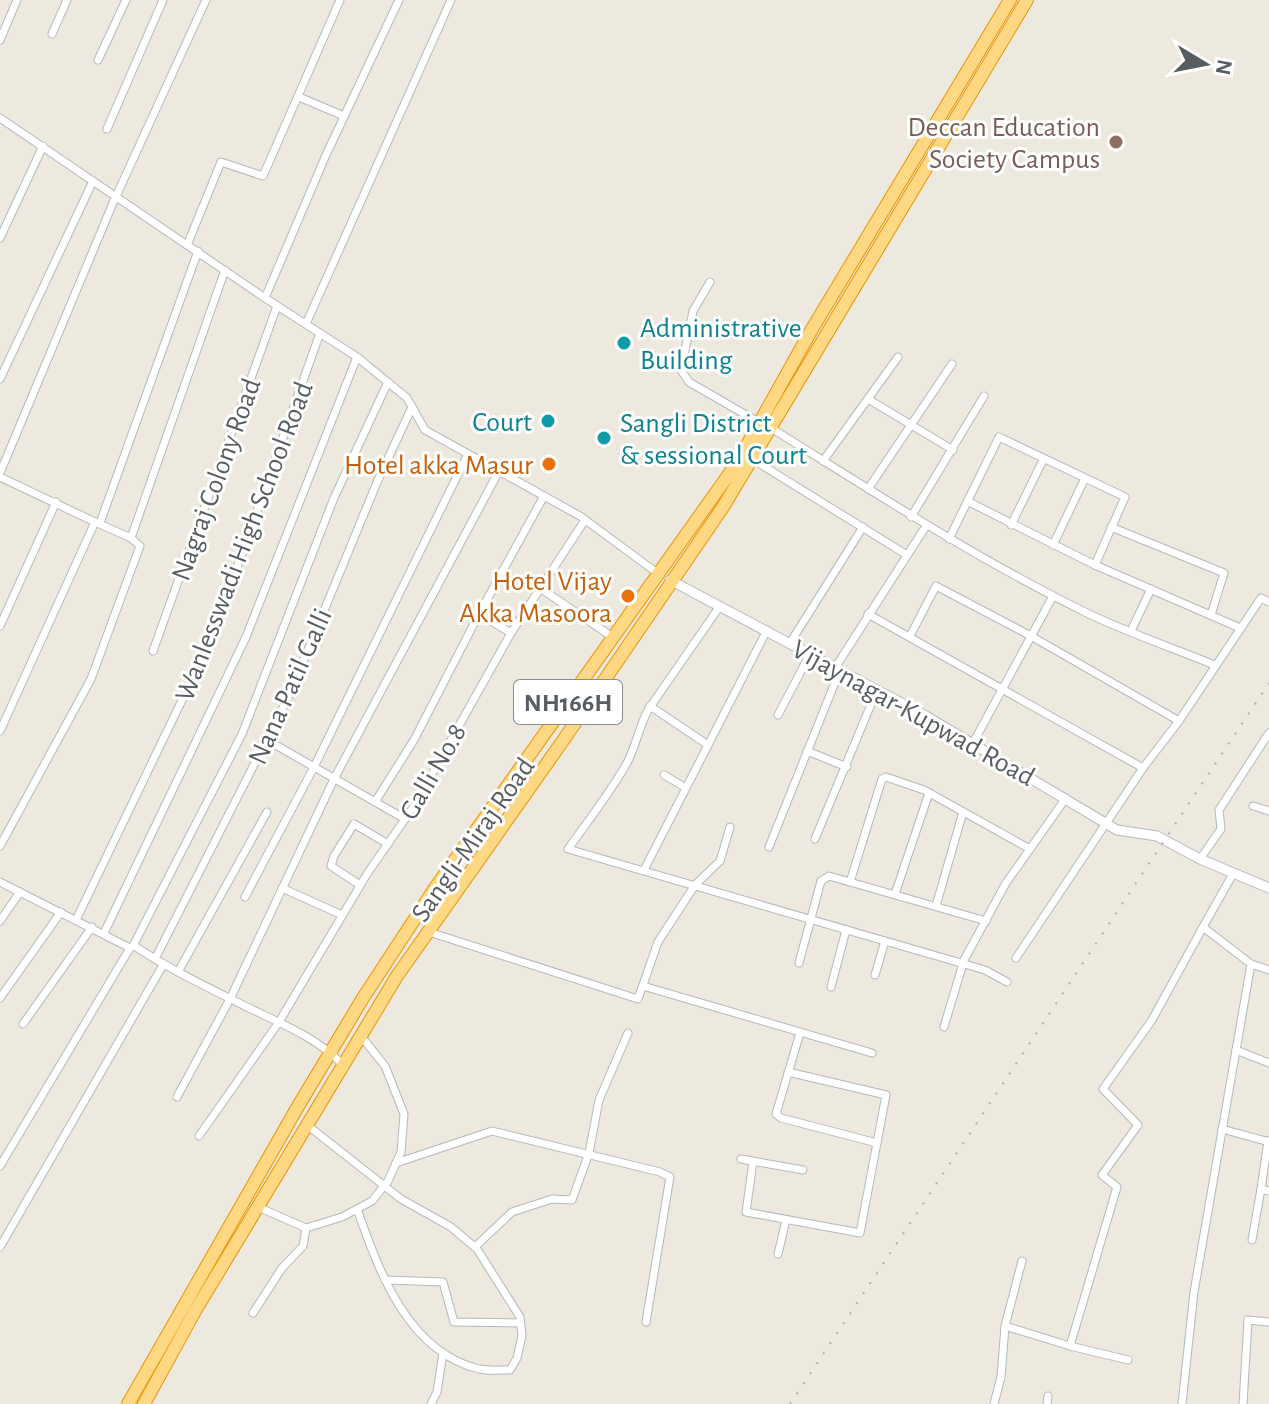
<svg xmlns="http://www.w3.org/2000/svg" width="1269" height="1404" viewBox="0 0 1269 1404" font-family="'Alegreya Sans',sans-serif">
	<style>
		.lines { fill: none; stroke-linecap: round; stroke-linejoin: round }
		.street-casing { stroke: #b5b8bd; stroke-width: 9 }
		.secondary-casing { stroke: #b5bac0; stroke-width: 11 }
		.highway-casing { stroke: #eb9300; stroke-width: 14 }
		.street { stroke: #fff; stroke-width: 7 }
		.secondary { stroke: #fff; stroke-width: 9 }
		.highway { stroke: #ffd883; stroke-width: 12 }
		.rail { stroke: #b1b2b2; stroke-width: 2; stroke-dasharray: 2 10; stroke-linecap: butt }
		.education-dot { fill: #8d6e63; stroke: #fff; stroke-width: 3 }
		.culture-dot { fill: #0f9aa8; stroke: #fff; stroke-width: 3 }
		.food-dot { fill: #e8710a; stroke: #fff; stroke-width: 3 }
		.labels { text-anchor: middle; stroke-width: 6; stroke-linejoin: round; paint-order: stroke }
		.shield { fill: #fff; stroke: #8a8e90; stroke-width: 2 }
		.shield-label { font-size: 26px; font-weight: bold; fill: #585d61 }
		.education-label { font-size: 28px; fill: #785e54; stroke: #fff; text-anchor: end }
		.culture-label { font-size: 28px; fill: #0d838f; stroke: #fff; text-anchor: start }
		.food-label { font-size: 28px; fill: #c56008; stroke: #fff; text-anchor: end }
		.street-label { font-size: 28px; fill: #585d61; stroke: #fff }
	</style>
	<rect width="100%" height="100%" fill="#ede9df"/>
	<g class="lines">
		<defs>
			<g id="street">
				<polyline points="52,34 67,0"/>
				<polyline points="0,40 17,0"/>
				<polyline points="98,60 126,0"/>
				<polyline points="299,97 344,116"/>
				<polyline points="0,118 265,298 357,357 407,398 425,430 580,516 660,575"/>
				<polyline points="107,129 163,0"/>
				<polyline points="0,238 43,146"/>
				<polyline points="188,243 221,162 263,176 340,0"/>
				<polyline points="710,282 693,311 681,370 689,382 760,423"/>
				<polyline points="265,298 326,155 399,0"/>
				<polyline points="306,324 451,0"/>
				<polyline points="0,379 93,181"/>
				<polyline points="868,399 953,450"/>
				<path d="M771,428C874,492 975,558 1083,611C1125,632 1171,647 1214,665"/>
				<polyline points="752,459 907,555"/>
				<polyline points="823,461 898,357"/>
				<polyline points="0,473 113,203 206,0"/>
				<polyline points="0,477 95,522"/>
				<polyline points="868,489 952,364"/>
				<polyline points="967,501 1095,565"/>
				<polyline points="911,517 984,396"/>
				<polyline points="100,523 198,251"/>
				<polyline points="1011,525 1043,460"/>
				<polyline points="1111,527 1224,573 1211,615"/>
				<polyline points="131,538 225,270"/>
				<polyline points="949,539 999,437 1125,497 1095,565 1240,628"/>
				<polyline points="1053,545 1085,478"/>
				<polyline points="540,588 614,638"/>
				<path d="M720,606L648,710C639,727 636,746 627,763C610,793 588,821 568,849L985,970L1007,982"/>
				<polyline points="868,614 1143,768"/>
				<polyline points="0,626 56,502"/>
				<polyline points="1131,631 1151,589"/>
				<polyline points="511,633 479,614 544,496"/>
				<polyline points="910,636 936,586 1031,636 1179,721"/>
				<polyline points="790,643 863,527"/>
				<polyline points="153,651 277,306"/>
				<polyline points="835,668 926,526"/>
				<polyline points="650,706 708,745"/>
				<polyline points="778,715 810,654"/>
				<polyline points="0,731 95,522 131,538 140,546 91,679 0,846"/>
				<polyline points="267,740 405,819"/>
				<polyline points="973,743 1053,596"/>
				<polyline points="807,751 847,767"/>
				<polyline points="664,775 686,788"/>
				<polyline points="375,802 414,740 479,614"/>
				<polyline points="1253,806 1269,811"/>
				<polyline points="815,839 877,690"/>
				<polyline points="769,847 840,670"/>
				<polyline points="1200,859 1221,829 1219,810 1269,733"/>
				<polyline points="644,870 767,630"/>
				<polyline points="1234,872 1203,927 1251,964 1269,970"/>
				<path d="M0,882L130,948L133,946L136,947C171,970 209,988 247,1007C280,1023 318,1038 343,1065"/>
				<polyline points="850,882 882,779 886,777 924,790 1030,849"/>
				<polyline points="360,885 331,866 334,856 354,824 388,844"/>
				<polyline points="282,888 342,915"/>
				<polyline points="895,894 929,793"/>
				<polyline points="245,897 314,767 468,454"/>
				<polyline points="936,906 963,812"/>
				<polyline points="76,920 212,638 320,333"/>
				<polyline points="0,921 20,892"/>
				<polyline points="429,932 638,999 658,942 695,885 720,861 730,827"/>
				<polyline points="104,933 246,637 357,357"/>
				<polyline points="133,946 242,734 334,498 388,382"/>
				<polyline points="1016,958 1143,768 1179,721 1261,598 1269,602"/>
				<polyline points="155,959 288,698 378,480 412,407"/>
				<polyline points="799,963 821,881 829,876 986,921"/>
				<polyline points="178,972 267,812"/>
				<polyline points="875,975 885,941"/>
				<polyline points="643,986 872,1053"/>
				<polyline points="831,987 846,930"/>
				<polyline points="0,998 61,912"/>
				<polyline points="23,1024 92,927"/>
				<polyline points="944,1027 964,960 1006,883 1066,798"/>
				<polyline points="800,1033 776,1114 781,1118 877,1143"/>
				<polyline points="1236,1050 1269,1063"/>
				<polyline points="177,1097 230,999 334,779 499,471"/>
				<path d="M307,1125L401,1199L451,1227L477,1249L520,1317L522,1336L517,1358L510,1370C500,1370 488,1371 479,1369C407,1351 379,1271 357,1209"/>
				<polyline points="1222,1129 1269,1142"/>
				<polyline points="199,1136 279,1022 367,874 414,806 511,633 585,520"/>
				<polyline points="741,1159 803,1170"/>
				<polyline points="753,1162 746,1212 860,1233 886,1095 788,1072"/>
				<polyline points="396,1163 492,1131 660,1172 670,1177 646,1322"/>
				<polyline points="0,1166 130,948"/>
				<polyline points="1261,1189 1268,1141"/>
				<polyline points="258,1207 306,1228 342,1217 372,1201 388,1181 401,1152 404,1114 385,1066 361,1036"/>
				<polyline points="1252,1240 1261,1189 1269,1191"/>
				<polyline points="0,1247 163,965"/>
				<polyline points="475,1247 512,1212 552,1199 572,1200 589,1153 599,1100 628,1033"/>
				<polyline points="778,1254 786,1220"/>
				<polyline points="385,1280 443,1282 454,1322 520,1323"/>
				<polyline points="253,1313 282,1268 303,1246 306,1228"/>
				<polyline points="1005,1326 1070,1346"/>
				<polyline points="1128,1360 1070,1346 1117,1187 1102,1175 1138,1125 1103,1089 1152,1020 1203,927"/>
				<polyline points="431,1404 437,1392 443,1353"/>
				<polyline points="994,1404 1001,1377 1005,1326 1022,1261"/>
				<polyline points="1047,1404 1048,1396"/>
				<polyline points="1182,1404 1194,1292 1251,964"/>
				<polyline points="1243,1404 1248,1320 1269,1322"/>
			</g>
			<polyline id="secondary" points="670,580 926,716 1117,830 1157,836 1200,859 1269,888"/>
			<g id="highway">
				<polyline points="128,1404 297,1108 363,998 435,888 737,463 812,329 1010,0"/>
				<polyline points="144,1404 195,1311 397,976 562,742 723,507 1027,0"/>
			</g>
		</defs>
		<use href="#street" class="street-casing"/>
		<use href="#secondary" class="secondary-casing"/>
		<use href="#highway" class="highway-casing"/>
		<use href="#street" class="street"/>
		<use href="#secondary" class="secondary"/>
		<use href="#highway" class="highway"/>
		<polyline class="rail" points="790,1404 1269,683"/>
	</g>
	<circle class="education-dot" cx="1116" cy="142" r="8"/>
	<g class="culture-dot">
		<circle cx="624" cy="343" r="8"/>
		<circle cx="548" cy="421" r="8"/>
		<circle cx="604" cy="438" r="8"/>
	</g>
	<g class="food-dot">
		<circle cx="549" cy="464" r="8"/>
		<circle cx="628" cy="596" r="8"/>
	</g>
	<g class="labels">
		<rect class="shield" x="514" y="680" width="108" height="44" rx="6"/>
		<g class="shield-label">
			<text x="568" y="711">NH166H</text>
		</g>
		<g class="education-label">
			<text x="1100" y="136">Deccan Education<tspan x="1100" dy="32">Society Campus</tspan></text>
		</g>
		<g class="culture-label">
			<text x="640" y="337">Administrative<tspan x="640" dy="32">Building</tspan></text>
			<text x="532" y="431" text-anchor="end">Court</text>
			<text x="620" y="432">Sangli District<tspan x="620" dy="32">&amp; sessional Court</tspan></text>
		</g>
		<g class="food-label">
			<text x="533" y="474">Hotel akka Masur</text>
			<text x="612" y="590">Hotel Vijay<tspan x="612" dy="32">Akka Masoora</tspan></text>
		</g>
		<g class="street-label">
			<text transform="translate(215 479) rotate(-70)" y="10">Nagraj Colony Road</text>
			<text transform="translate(243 541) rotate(-69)" y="10">Wanlesswadi High School Road</text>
			<text transform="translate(289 686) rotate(-66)" y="10">Nana Patil Galli</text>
			<text transform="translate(914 712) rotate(29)" y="10">Vijaynagar-Kupwad Road</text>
			<text transform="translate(432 771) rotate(-60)" y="10">Galli No.8</text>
			<text transform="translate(472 839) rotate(-55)" y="10">Sangli-Miraj Road</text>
		</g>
	</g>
	<g transform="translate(1205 64) rotate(100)" stroke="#ffffff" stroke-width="6" paint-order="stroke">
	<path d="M0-6L14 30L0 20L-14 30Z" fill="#585d61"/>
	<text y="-12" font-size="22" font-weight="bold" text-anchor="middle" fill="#585d61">N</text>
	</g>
</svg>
